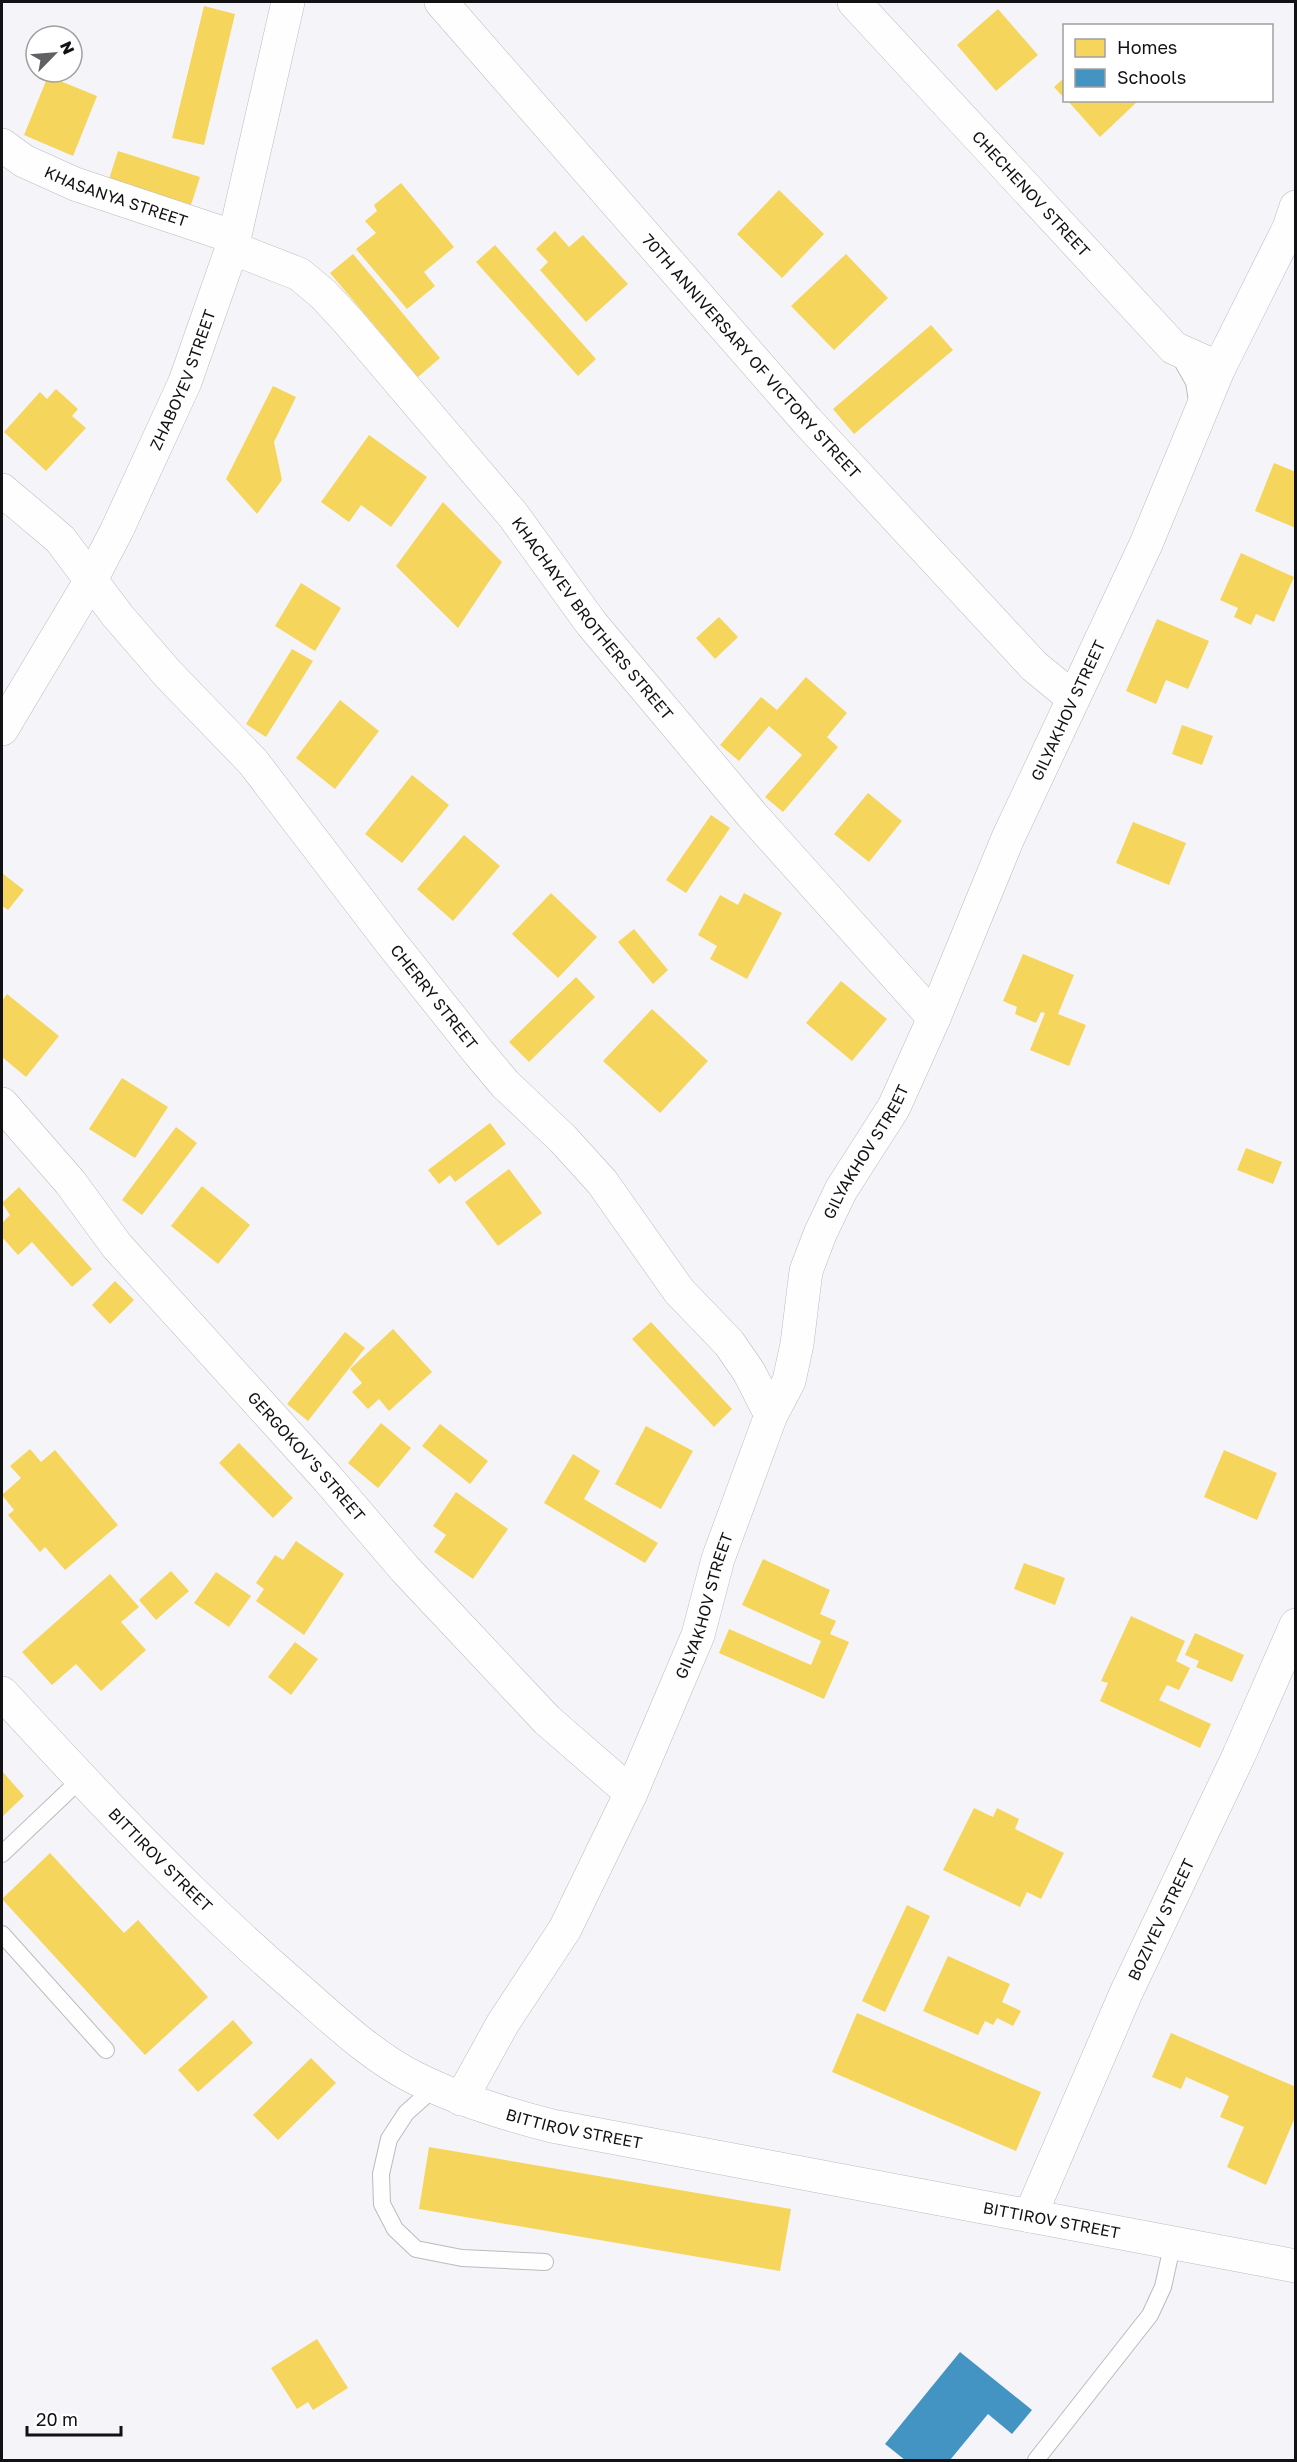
<svg xmlns="http://www.w3.org/2000/svg" width="1297" height="2462" viewBox="0 0 1297 2462" font-family="'Golos Text',sans-serif">
	<style>
		.homes { fill: #f6d55c }
		.schools { fill: #4393c3 }
		.lines { fill: none; stroke-linecap: round; stroke-linejoin: round }
		.service-casing { stroke: #bbbbbe; stroke-width: 18 }
		.minor-casing { stroke: #bbbbbe; stroke-width: 34 }
		.tertiary-casing { stroke: #bbbbbe; stroke-width: 34 }
		.service { stroke: #fefefe; stroke-width: 16 }
		.minor { stroke: #fefefe; stroke-width: 33 }
		.tertiary { stroke: #fefefe; stroke-width: 33 }
		.labels { text-anchor: middle; stroke-width: 6; stroke-linejoin: round; paint-order: stroke }
		.street-label { font-size: 16px; fill: #121215; stroke: #fff }
	</style>
	<rect width="100%" height="100%" fill="#f5f5f9"/>
	<g class="homes">
		<polygon points="204,6 235,14 204,145 172,138"/>
		<polygon points="998,9 1038,55 996,91 957,45"/>
		<polygon points="48,76 97,96 73,156 24,135"/>
		<polygon points="1064,78 1064,98 1054,87"/>
		<polygon points="1067,100 1139,100 1100,137"/>
		<polygon points="118,151 200,177 191,205 109,179"/>
		<polygon points="401,183 454,247 424,272 435,286 407,309 356,249 376,233 365,221 377,211 374,205"/>
		<polygon points="779,190 824,234 782,278 737,234"/>
		<polygon points="555,231 569,247 583,235 628,284 586,322 540,270 548,262 536,249"/>
		<polygon points="495,245 596,359 578,376 476,262"/>
		<polygon points="353,254 440,358 418,377 330,273"/>
		<polygon points="846,254 888,298 834,350 791,306"/>
		<polygon points="931,325 953,350 854,434 833,409"/>
		<polygon points="273,386 296,397 274,442 282,480 257,514 226,479"/>
		<polygon points="56,389 78,409 72,416 86,428 46,471 4,432 40,392 47,399"/>
		<polygon points="369,435 427,477 391,527 361,505 349,522 321,502"/>
		<polygon points="1274,463 1296,472 1296,528 1255,511"/>
		<polygon points="443,502 502,562 458,628 396,566"/>
		<polygon points="1241,553 1294,577 1274,622 1256,614 1251,625 1234,617 1238,608 1220,600"/>
		<polygon points="301,583 341,608 315,651 275,626"/>
		<polygon points="719,617 738,637 715,659 696,638"/>
		<polygon points="1157,619 1209,641 1188,689 1166,680 1156,704 1126,691"/>
		<polygon points="292,649 313,661 266,737 246,724"/>
		<polygon points="806,677 847,713 827,737 838,747 783,812 765,797 802,755 769,726 739,761 720,745 761,697 777,710"/>
		<polygon points="340,700 379,731 335,789 296,758"/>
		<polygon points="1182,725 1213,736 1202,765 1172,754"/>
		<polygon points="412,775 449,805 402,863 365,834"/>
		<polygon points="868,793 902,821 869,862 834,834"/>
		<polygon points="711,815 730,828 686,893 666,880"/>
		<polygon points="1133,822 1186,843 1169,885 1116,863"/>
		<polygon points="464,835 500,866 453,921 417,889"/>
		<polygon points="2,873 24,890 8,910 2,906"/>
		<polygon points="551,893 597,937 558,978 512,934"/>
		<polygon points="744,893 782,913 747,979 710,959 717,946 698,935 720,895 738,905"/>
		<polygon points="634,929 668,970 653,984 618,942"/>
		<polygon points="1023,954 1074,975 1058,1014 1086,1025 1069,1066 1030,1050 1045,1013 1041,1012 1036,1023 1015,1014 1017,1007 1003,1001"/>
		<polygon points="576,977 595,997 529,1062 509,1042"/>
		<polygon points="841,981 887,1019 852,1061 806,1023"/>
		<polygon points="7,994 59,1036 26,1077 2,1057 2,1001"/>
		<polygon points="652,1009 708,1061 660,1113 603,1061"/>
		<polygon points="122,1078 168,1107 135,1158 89,1129"/>
		<polygon points="490,1123 506,1144 455,1182 450,1175 439,1184 428,1170"/>
		<polygon points="176,1127 197,1143 142,1215 122,1200"/>
		<polygon points="1246,1148 1282,1162 1273,1184 1237,1170"/>
		<polygon points="509,1169 542,1213 498,1246 465,1202"/>
		<polygon points="202,1186 250,1225 218,1264 171,1226"/>
		<polygon points="19,1187 92,1269 72,1287 32,1242 18,1255 2,1237 2,1223 10,1215 2,1203"/>
		<polygon points="115,1281 134,1300 110,1324 92,1305"/>
		<polygon points="651,1322 732,1409 714,1427 632,1339"/>
		<polygon points="393,1329 432,1372 389,1411 379,1399 368,1409 352,1392 362,1383 350,1369"/>
		<polygon points="345,1332 365,1348 308,1421 287,1404"/>
		<polygon points="381,1423 411,1448 378,1488 348,1463"/>
		<polygon points="440,1424 488,1461 470,1484 422,1446"/>
		<polygon points="646,1426 693,1451 661,1509 615,1484"/>
		<polygon points="239,1443 293,1498 273,1518 219,1463"/>
		<polygon points="30,1449 41,1462 55,1450 118,1525 65,1570 45,1547 40,1552 8,1515 14,1510 2,1495 21,1478 10,1466"/>
		<polygon points="1224,1450 1277,1473 1257,1520 1204,1497"/>
		<polygon points="573,1454 600,1471 584,1499 658,1543 645,1563 544,1503"/>
		<polygon points="456,1492 508,1529 473,1579 434,1552 446,1535 433,1526"/>
		<polygon points="296,1541 344,1574 304,1635 256,1601 264,1589 256,1583 275,1555 283,1560"/>
		<polygon points="763,1559 830,1590 820,1614 836,1621 830,1634 849,1642 824,1699 719,1653 729,1629 811,1665 821,1641 742,1605"/>
		<polygon points="1024,1563 1065,1578 1055,1605 1014,1589"/>
		<polygon points="171,1571 189,1591 156,1620 139,1600"/>
		<polygon points="216,1572 251,1596 229,1627 194,1603"/>
		<polygon points="110,1574 139,1607 121,1622 146,1650 101,1691 76,1664 52,1685 22,1652"/>
		<polygon points="1131,1616 1185,1641 1176,1661 1190,1668 1179,1690 1167,1685 1159,1700 1211,1724 1200,1748 1100,1701 1108,1683 1101,1681"/>
		<polygon points="1195,1633 1244,1655 1232,1682 1196,1667 1199,1661 1185,1655"/>
		<polygon points="295,1642 318,1659 291,1695 268,1677"/>
		<polygon points="2,1771 24,1796 2,1817"/>
		<polygon points="974,1808 993,1817 997,1808 1019,1819 1015,1829 1064,1853 1041,1899 1027,1892 1020,1907 943,1870"/>
		<polygon points="50,1853 124,1933 138,1920 208,1997 145,2055 2,1899"/>
		<polygon points="907,1905 930,1916 885,2012 862,2001"/>
		<polygon points="948,1956 1010,1984 1002,2002 1021,2011 1013,2026 997,2018 993,2025 985,2021 978,2035 923,2011"/>
		<polygon points="857,2013 1041,2092 1016,2151 832,2072"/>
		<polygon points="233,2020 253,2043 198,2092 178,2070"/>
		<polygon points="1171,2033 1296,2087 1296,2115 1266,2185 1227,2167 1244,2127 1220,2117 1229,2096 1186,2077 1181,2089 1152,2077"/>
		<polygon points="311,2058 336,2083 278,2140 253,2115"/>
		<polygon points="429,2147 791,2209 780,2271 419,2209"/>
		<polygon points="317,2339 348,2388 313,2410 308,2402 297,2409 271,2368"/>
	</g>
	<polygon class="schools" points="960,2352 1032,2410 1012,2434 988,2414 950,2460 905,2460 885,2444"/>
	<g class="lines">
		<defs>
			<g id="service">
				<polyline points="1178,354 1194,382 1198,407"/>
				<polyline points="2,1854 81,1779"/>
				<polyline points="2,1934 106,2050"/>
				<polyline points="435,2087 406,2113 389,2139 381,2174 382,2204 395,2229 416,2249 462,2258 545,2262"/>
				<polyline points="1036,2460 1150,2315 1163,2287 1173,2242"/>
			</g>
			<g id="minor">
				<path id="s1" d="M441,2L807,421L1034,666L1073,698"/>
				<path id="s2" d="M854,2L1174,348L1219,368"/>
				<path id="s3" d="M2,145L24,161L75,184L234,237"/>
				<path id="s4" d="M232,248L299,274L323,294L348,321L513,515L591,623L752,815L934,1018"/>
				<path id="s5" d="M2,490L60,539L117,615L168,674L253,762L389,940L479,1053L505,1084L563,1139L602,1182L679,1291L729,1343L749,1372L771,1415"/>
				<path id="s6" d="M2,729L91,580L117,530L185,382L232,248L288,2"/>
				<path id="s7" d="M2,1104L70,1182L117,1246L328,1479L405,1569L547,1720L631,1793"/>
				<path id="s8" d="M461,2099L503,2023L565,1929L631,1793L698,1635L718,1559L771,1415L789,1381L797,1344L806,1271L820,1234L841,1190L894,1107L934,1018L1008,838L1146,544L1219,368L1289,228L1296,207"/>
				<path id="s9" d="M1030,2216L1126,1993L1239,1755L1296,1625"/>
			</g>
			<g id="tertiary">
				<path id="s10" d="M2,1693C96,1795 190,1896 296,1987C333,2019 371,2056 415,2078C459,2100 505,2114 552,2126L1296,2266"/>
			</g>
		</defs>
		<use href="#service" class="service-casing"/>
		<use href="#minor" class="minor-casing"/>
		<use href="#tertiary" class="tertiary-casing"/>
		<use href="#service" class="service"/>
		<use href="#minor" class="minor"/>
		<use href="#tertiary" class="tertiary"/>
	</g>
	<g class="labels">
		<g class="street-label">
			<text dy="6" stroke="none"><textPath href="#s2" startOffset="261">CHECHENOV STREET</textPath></text>
			<text dy="6" stroke="none"><textPath href="#s3" startOffset="126">KHASANYA STREET</textPath></text>
			<text dy="6" stroke="none"><textPath href="#s1" startOffset="471">70TH ANNIVERSARY OF VICTORY STREET</textPath></text>
			<text dy="6" stroke="none"><textPath href="#s6" startOffset="394">ZHABOYEV STREET</textPath></text>
			<text dy="6" stroke="none"><textPath href="#s4" startOffset="525">KHACHAYEV BROTHERS STREET</textPath></text>
			<text dy="6" stroke="none"><textPath href="#s8" startOffset="1524">GILYAKHOV STREET</textPath></text>
			<text dy="6" stroke="none"><textPath href="#s5" startOffset="668">CHERRY STREET</textPath></text>
			<text dy="6" stroke="none"><textPath href="#s8" startOffset="1038">GILYAKHOV STREET</textPath></text>
			<text dy="6" stroke="none"><textPath href="#s7" startOffset="466">GERGOKOV'S STREET</textPath></text>
			<text dy="6" stroke="none"><textPath href="#s8" startOffset="552">GILYAKHOV STREET</textPath></text>
			<text dy="6" stroke="none"><textPath href="#s10" startOffset="230">BITTIROV STREET</textPath></text>
			<text dy="6" stroke="none"><textPath href="#s9" startOffset="324">BOZIYEV STREET</textPath></text>
			<text dy="6" stroke="none"><textPath href="#s10" startOffset="734">BITTIROV STREET</textPath></text>
			<text dy="6" stroke="none"><textPath href="#s10" startOffset="1220">BITTIROV STREET</textPath></text>
		</g>
	</g>
	<rect width="1297" height="2462" fill="none" stroke="#121215" stroke-width="6"/>
	<rect x="1063" y="24" width="210" height="78" fill="#ffffff" stroke="#a0a0a1" stroke-width="1.5"/>
	<rect x="1075" y="39" width="30" height="18" fill="#f6d55c" stroke="#a0a0a1" stroke-width="1.5"/>
	<text x="1117" y="54" font-size="18" fill="#121215">Homes</text>
	<rect x="1075" y="69" width="30" height="18" fill="#4393c3" stroke="#a0a0a1" stroke-width="1.5"/>
	<text x="1117" y="84" font-size="18" fill="#121215">Schools</text>
	<g transform="translate(54 54) rotate(65)"><circle r="28" fill="#ffffff" stroke="#a0a0a1" stroke-width="1.5"/>
	<path d="M0-4.5L10 22L0 15L-10 22Z" fill="#616165"/>
	<text y="-9" font-size="16" font-weight="bold" text-anchor="middle" fill="#121215">N</text>
	</g>
	<path d="M27 2426v9h94v-9" fill="none" stroke="#121215" stroke-width="3"/>
	<text x="36" y="2426" font-size="18" fill="#121215" stroke="#ffffff" stroke-width="4.5" paint-order="stroke">20 m</text>
</svg>
